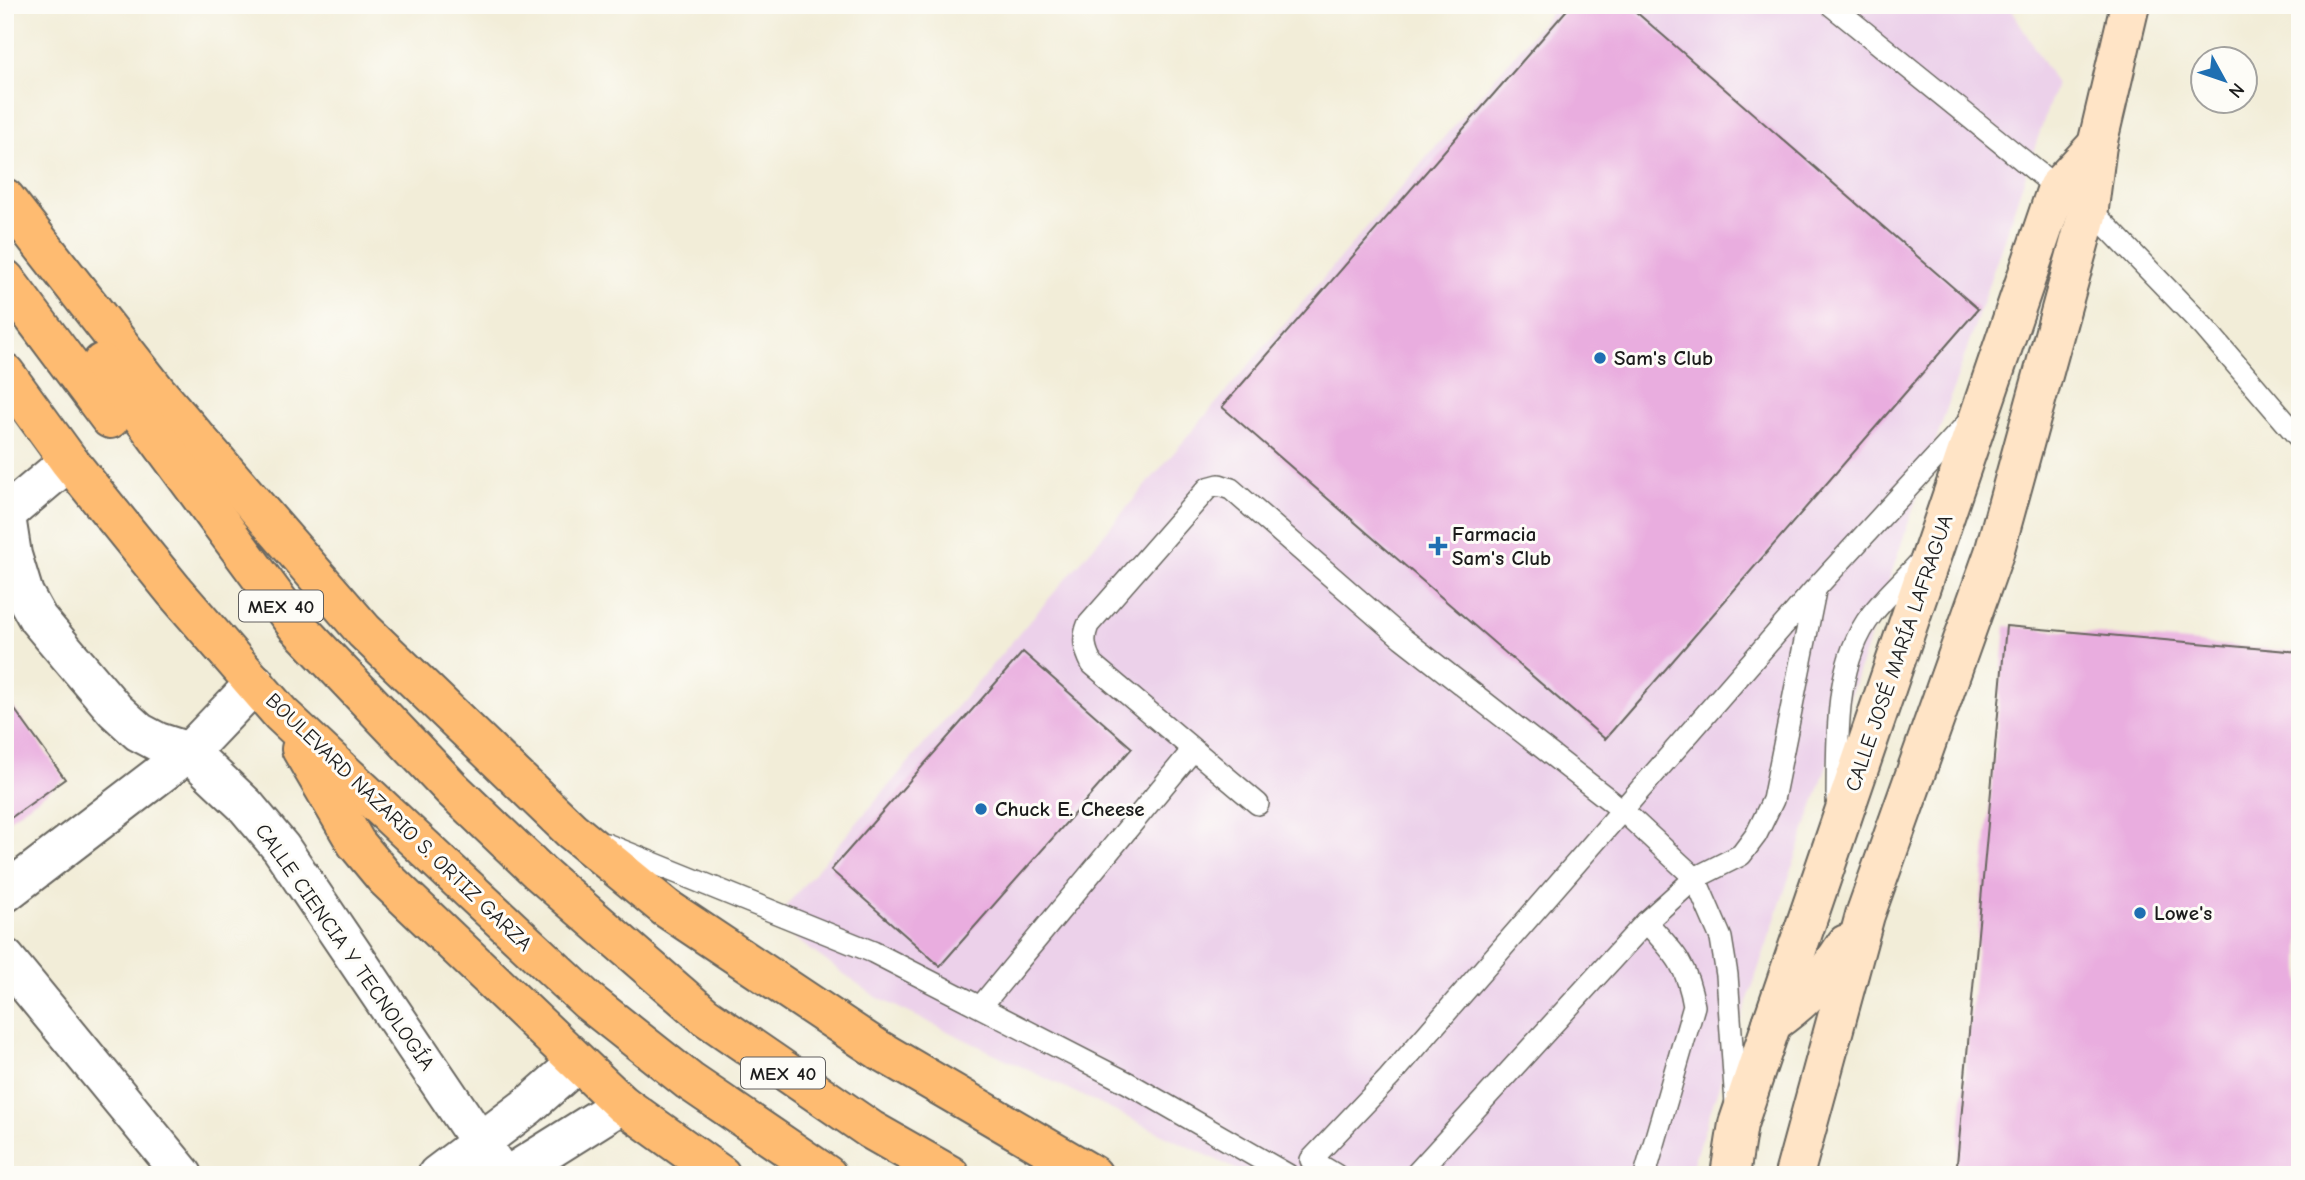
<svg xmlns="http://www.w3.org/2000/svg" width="2305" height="1180" viewBox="0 0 2305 1180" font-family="'Comic Neue',sans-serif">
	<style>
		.built { fill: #ecd1ea }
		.building { fill: #e9addf }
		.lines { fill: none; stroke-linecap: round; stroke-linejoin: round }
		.service-casing { stroke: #67655e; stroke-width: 24 }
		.minor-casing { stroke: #67655e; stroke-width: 42 }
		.tertiary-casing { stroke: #67655e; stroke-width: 42 }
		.secondary-casing { stroke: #67655e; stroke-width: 42 }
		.trunk-casing { stroke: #67655e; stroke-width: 42 }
		.service { stroke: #fff; stroke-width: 21 }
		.minor { stroke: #fff; stroke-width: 38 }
		.tertiary { stroke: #fff; stroke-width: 38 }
		.secondary { stroke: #ffe4c6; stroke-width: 38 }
		.trunk { stroke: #febb71; stroke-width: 38 }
		.poi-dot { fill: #1f6fb2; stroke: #fdfcf7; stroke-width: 2.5 }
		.labels { text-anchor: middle; stroke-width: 6; stroke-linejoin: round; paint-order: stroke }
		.shield { fill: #fdfcf7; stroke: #605f5e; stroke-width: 2 }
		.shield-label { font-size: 19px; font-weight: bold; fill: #1c1c1c }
		.poi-label { font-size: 21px; font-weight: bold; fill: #1c1c1c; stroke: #fdfcf7; text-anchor: start }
		.street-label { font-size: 21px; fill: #1c1c1c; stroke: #fdfcf7 }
	</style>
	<rect width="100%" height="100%" fill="#fdfcf7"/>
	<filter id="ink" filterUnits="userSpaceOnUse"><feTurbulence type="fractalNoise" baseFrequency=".0143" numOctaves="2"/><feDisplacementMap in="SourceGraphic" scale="14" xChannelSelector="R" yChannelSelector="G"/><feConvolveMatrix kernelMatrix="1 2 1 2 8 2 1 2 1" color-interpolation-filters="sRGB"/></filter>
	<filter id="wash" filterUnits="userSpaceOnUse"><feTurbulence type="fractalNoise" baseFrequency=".00686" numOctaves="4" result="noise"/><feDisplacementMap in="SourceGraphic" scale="28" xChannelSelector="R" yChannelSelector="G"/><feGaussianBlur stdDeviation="1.57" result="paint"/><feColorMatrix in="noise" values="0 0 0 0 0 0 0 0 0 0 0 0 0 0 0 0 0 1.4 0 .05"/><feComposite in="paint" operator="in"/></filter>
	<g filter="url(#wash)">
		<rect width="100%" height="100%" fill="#f2edd8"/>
		<polygon class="built" points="1557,5 2009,5 2056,84 1689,1175 1248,1175 876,997 772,922"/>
		<g id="blocks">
			<g class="building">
				<polygon points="1571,5 1628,5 1978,309 1605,739 1222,407"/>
				<polygon points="2006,626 2300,652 2300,1175 1956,1175"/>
				<polygon points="1023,652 1132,748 940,966 831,870"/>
				<polygon points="5,696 65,779 5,822"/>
			</g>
		</g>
	</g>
	<g filter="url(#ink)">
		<use href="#blocks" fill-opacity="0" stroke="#67655e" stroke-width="2"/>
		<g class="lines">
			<defs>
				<g id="service">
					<polyline points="1831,5 2057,188 2089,208 2204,327 2300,439"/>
					<path d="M1837,799C1838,739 1833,665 1872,614C1886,596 1905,579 1920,562"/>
					<path d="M1258,804L1092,664C1085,650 1082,640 1088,625L1208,488L1219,485L1231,489L1402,638L1621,809L1695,878L1721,938L1727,975L1736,1104"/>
					<polyline points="606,844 873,952 1128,1083 1288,1175"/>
					<polyline points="982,1005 1192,751"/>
					<polyline points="1336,1175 1311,1160 1389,1078 1815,589 1970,420"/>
					<polyline points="1415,1175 1646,922 1695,878 1741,855 1756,835 1773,800 1815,591"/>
					<path d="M1645,1175L1694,1006C1687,964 1674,952 1646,922"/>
				</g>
				<g id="minor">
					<polyline points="5,510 12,555 24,594 38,619 115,710 139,732 158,742 189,752 245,805 281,848 502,1175"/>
					<polyline points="5,515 69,461"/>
					<polyline points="5,893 189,752 255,683"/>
					<polyline points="5,958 183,1175"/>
				</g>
				<g id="tertiary">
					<polyline points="437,1175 528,1106 577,1063"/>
					<polyline points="509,1175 622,1104"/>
				</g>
				<g id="secondary">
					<path d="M1772,1023C1806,999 1823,980 1846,944"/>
					<polyline points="1730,1175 1738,1124 1772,1023 2057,188 2097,145"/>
					<polyline points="1794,1175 1865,915 1994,553 2089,208 2097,145 2130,5"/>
				</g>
				<g id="trunk">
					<polyline points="5,198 157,392 364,631 571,830 666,908 879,1050 1093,1175"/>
					<polyline points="5,279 110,419"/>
					<polyline points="102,363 296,625 452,789 539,872 705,1016 871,1130 950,1175"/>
					<polyline points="5,373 69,461 175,592 281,714 588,1001 689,1081 827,1175"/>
					<polyline points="301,749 356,843 385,878 622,1104 721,1175"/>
				</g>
			</defs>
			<use href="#service" class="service-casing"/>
			<use href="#minor" class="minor-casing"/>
			<use href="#tertiary" class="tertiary-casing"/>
			<use href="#secondary" class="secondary-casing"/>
			<use href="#trunk" class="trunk-casing"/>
			<use href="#service" class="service"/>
			<use href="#minor" class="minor"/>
			<use href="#tertiary" class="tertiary"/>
			<use href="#secondary" class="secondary"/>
			<use href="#trunk" class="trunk"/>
		</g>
	</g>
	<g class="poi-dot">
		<circle cx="1600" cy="358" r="7"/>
		<path d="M1434.5 535.5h7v7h7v7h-7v7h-7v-7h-7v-7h7z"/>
		<circle cx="981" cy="809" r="7"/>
		<circle cx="2140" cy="913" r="7"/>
	</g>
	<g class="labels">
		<g class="shield">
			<rect x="239" y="590.5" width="84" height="31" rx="5"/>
			<rect x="741" y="1057.5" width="84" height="31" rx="5"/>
		</g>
		<g class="shield-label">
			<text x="281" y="613">MEX 40</text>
			<text x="783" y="1080">MEX 40</text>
		</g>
		<g class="poi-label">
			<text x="1614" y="365">Sam's Club</text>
			<text x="1452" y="541">Farmacia<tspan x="1452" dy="24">Sam's Club</tspan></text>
			<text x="995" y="816">Chuck E. Cheese</text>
			<text x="2154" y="920">Lowe's</text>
		</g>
		<g class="street-label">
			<text transform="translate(1899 653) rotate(-71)" y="7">CALLE JOSÉ MARÍA LAFRAGUA</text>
			<text transform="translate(399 822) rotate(44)" y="7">BOULEVARD NAZARIO S. ORTIZ GARZA</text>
			<text transform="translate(345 947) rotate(55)" y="7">CALLE CIENCIA Y TECNOLOGÍA</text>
		</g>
	</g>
	<rect width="2305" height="1180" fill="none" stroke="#fdfcf7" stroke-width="28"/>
	<g transform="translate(2224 80) rotate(130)"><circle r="33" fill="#fdfcf7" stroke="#a3a29f" stroke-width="2"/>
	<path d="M0-5L12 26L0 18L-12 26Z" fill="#1f6fb2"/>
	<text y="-10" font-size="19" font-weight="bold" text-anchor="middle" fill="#1c1c1c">N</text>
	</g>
</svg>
